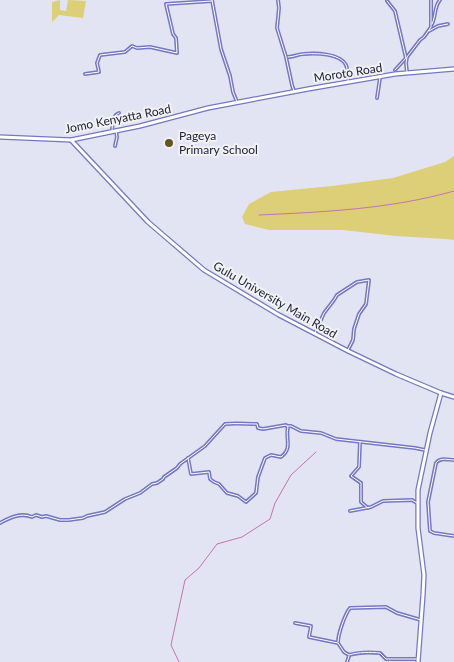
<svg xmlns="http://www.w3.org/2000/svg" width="454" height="662" viewBox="0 0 454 662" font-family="Lato,sans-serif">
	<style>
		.green { fill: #ddcf77 }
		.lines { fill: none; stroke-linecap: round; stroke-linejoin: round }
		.stream { stroke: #c375a9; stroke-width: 1 }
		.street-casing { stroke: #7578c1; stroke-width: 4 }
		.secondary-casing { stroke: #7578c1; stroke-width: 5.5 }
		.street { stroke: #fff; stroke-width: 1 }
		.secondary { stroke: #fff; stroke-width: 3 }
		.poi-dot { fill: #605724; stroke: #f2f2f2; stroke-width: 2 }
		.labels { text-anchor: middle; stroke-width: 4; stroke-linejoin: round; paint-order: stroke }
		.street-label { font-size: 12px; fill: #21223f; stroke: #f2f2f2 }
		.poi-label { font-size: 12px; fill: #21223f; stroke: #f2f2f2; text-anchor: start }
	</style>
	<rect width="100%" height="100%" fill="#e2e4f4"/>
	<g class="green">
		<polygon points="60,0 60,10 66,11 68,0 86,1 83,18 59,15 52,22 52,2"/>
		<polygon points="454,156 454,240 446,239 396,236 343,230 269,230 245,224 242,217 249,204 271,192 332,186 393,178 445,162"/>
	</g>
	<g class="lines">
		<g class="stream">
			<path d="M259,215C324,212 391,209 454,191"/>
			<polyline points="179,662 171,645 185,580 199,568 217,544 242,537 270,519 275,503 291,475 316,452"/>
		</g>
		<defs>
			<g id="street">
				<polyline points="212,0 221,49 230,76 233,92 237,102"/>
				<polyline points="278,0 279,8 277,28 286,57 292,85 294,91"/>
				<polyline points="387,1 395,11 406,58 395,70"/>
				<path d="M432,24C436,16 434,7 440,0"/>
				<polyline points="429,31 438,26 448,24"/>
				<path d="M288,57C294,57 298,54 304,54C315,53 340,53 346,65C348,70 348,77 348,82"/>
				<polyline points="407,72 406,63 407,57 420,40 424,37 431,27 431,0"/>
				<polyline points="85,74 99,72 97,63 100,55 125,52 132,46 137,48 150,47 177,53 176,38 173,34 166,4 212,1"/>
				<polyline points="377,98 380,78"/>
				<path d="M112,131C113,123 111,117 119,113"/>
				<polyline points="115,146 117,137 116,131"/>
				<polyline points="315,333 324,313 334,300 337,295 357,282 369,280 366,304 359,314 354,329 353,340 348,350"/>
				<polyline points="287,426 291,426 301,431 321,433 336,439 415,448 425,450"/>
				<polyline points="360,442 359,467 351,476 361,483 361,502 368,508"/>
				<path d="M454,460C448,460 440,457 436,463L428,502L430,531L434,533L454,536"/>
				<polyline points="350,511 371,507 383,501 412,500 417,503"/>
				<path d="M0,523C9,518 21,512 32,517L36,515L42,517L46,516L60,520H69L83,518L87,516L105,512L125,499L140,493L152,484L157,483L163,479L164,477L177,468L180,464L205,446L225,424C236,423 246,424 257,424L258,428L263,429L286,425L288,427C285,439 293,448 281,457L271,455L265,458L258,477L256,493L246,502L238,496L227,493L219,484L214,482L210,479L209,472L191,474L188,458"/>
				<path d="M295,623L311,626L309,637L338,643L344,652L349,655C359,652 370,652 380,653L386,659H417"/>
				<path d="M338,642C338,634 345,614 350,608L386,607L397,613L421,620"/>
				<polyline points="347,662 349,656"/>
			</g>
			<g id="secondary">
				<polyline points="0,137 71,140 140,126 208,108 308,89 395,74 454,69"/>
				<polyline points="71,140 148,222 204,270 279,315 348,351 396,374 441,393 454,397"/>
				<polyline points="418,662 423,595 424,575 418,528 418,490 430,433 441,393"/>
			</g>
		</defs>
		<use href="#street" class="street-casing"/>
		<use href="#secondary" class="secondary-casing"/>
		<use href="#street" class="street"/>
		<use href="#secondary" class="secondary"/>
	</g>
	<circle class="poi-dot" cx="169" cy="143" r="5"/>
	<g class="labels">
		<g class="street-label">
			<text transform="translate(348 73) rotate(-9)" y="4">Moroto Road</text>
			<text transform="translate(118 119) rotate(-11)" y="4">Jomo Kenyatta Road</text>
			<text transform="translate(275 300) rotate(30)" y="4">Gulu University Main Road</text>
		</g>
		<g class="poi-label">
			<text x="179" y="140">Pageya<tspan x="179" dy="14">Primary School</tspan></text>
		</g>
	</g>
</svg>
